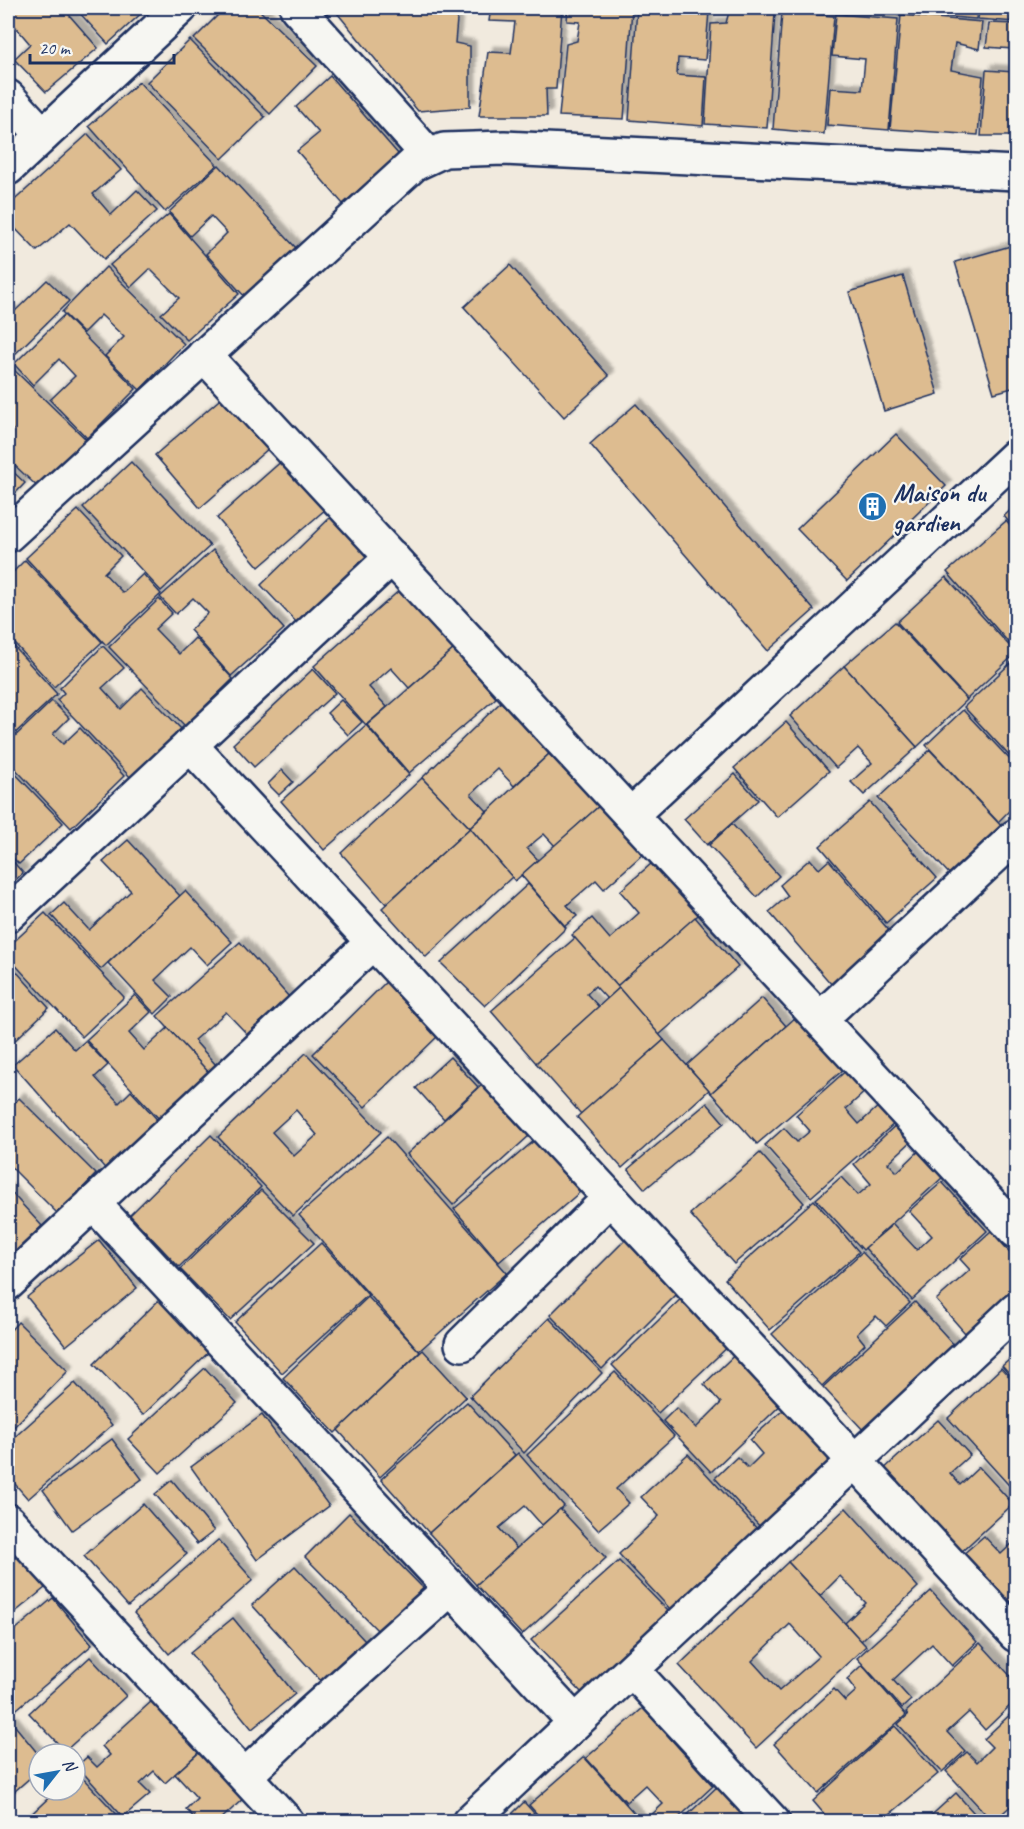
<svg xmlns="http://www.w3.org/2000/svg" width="1024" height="1829" viewBox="0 0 1024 1829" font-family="Caveat,sans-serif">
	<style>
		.building { fill: #ddbc90; stroke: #1b2f5e; stroke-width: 1.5; fill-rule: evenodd; filter: url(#shadow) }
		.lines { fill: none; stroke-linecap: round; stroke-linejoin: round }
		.minor-casing { stroke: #1b2f5e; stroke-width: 38 }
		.minor { stroke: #f6f6f2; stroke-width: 33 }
		.labels { text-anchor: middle; stroke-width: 4.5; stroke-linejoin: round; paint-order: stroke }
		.poi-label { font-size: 26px; font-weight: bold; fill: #1b2f5e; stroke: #f6f6f2; text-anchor: start }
	</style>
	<defs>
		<filter id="shadow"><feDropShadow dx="5.5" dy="-5.5" stdDeviation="1.5" flood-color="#0004"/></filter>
	</defs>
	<rect width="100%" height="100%" fill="#f1eade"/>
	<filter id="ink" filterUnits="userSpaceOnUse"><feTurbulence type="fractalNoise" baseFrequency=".0167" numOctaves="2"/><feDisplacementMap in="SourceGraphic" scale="12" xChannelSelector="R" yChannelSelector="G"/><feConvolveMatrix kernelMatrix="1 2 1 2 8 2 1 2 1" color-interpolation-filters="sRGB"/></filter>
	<g filter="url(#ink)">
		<g class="building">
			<polygon points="8,8 63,8 98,48 46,92 14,59 30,44 8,18"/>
			<polygon points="75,8 147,8 108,44"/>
			<polygon points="225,8 257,8 317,66 270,114 194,39"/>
			<polygon points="333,8 458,8 455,43 470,46 470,107 418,111"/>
			<polygon points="491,8 562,8 556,89 546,89 547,116 479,116 488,52 511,53 515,22 489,21"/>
			<polygon points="568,8 632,8 624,119 559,116 566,44 577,41 580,22 567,21"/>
			<polygon points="637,8 671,8 709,11 705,60 678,58 677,75 706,77 703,126 629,120"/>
			<polygon points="730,8 775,13 767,128 705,124 711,24 726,23"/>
			<polygon points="787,8 847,8 846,13"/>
			<polygon points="849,8 916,8 915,16 849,9"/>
			<polygon points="917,8 977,8 976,19 916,14"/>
			<polygon points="979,8 1016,8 1016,22 978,19"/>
			<polygon points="782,12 834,16 824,134 773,129"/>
			<polygon points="836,14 898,19 889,130 827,125 830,88 862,90 865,59 832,56"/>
			<polygon points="901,15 982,22 979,49 955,43 951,70 983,76 978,135 890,129"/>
			<polygon points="989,23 1016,24 1016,136 981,136 986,70 1014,72 1013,49 986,47"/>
			<polygon points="190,40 265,117 222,159 147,82"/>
			<polygon points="330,76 399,155 343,204 297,151 319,133 296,107"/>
			<polygon points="139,82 217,165 165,212 89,126"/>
			<polygon points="88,134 121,170 93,194 111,215 137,190 157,211 104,259 70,223 37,251 8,221 8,206"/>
			<polygon points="219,165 297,249 245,297 206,254 227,233 211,216 190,236 169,212"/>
			<polygon points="169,214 239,294 187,340 161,314 179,298 150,269 131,287 110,265"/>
			<polygon points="1014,245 1016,254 1016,387 994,393 955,262"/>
			<polygon points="510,265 609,376 564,417 464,307"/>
			<polygon points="106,267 184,344 140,390 105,356 124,337 101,315 83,333 62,312"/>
			<polygon points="903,276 938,394 884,411 849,292"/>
			<polygon points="47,280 69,301 9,360 8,358 8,309 12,314"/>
			<polygon points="64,315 136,389 87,438 50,400 75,376 59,359 33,385 14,364"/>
			<polygon points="12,368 91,444 44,493 8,459 8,436 13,430 8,424 8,372"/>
			<polygon points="225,395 269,448 200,508 155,455"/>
			<polygon points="636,404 814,610 768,651 590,444"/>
			<polygon points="896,434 946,486 847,581 797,529"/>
			<polygon points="284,459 327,508 259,567 217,518"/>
			<polygon points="131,462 210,546 161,591 83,507"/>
			<polygon points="8,467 25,483 8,501"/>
			<polygon points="1016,505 1016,530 1004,516"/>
			<polygon points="78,510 121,556 104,573 123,593 143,574 161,594 106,645 26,558"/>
			<polygon points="335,513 372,552 297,623 261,585"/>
			<polygon points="1006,521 1016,533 1016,651 947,572"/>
			<polygon points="213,550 284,629 231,676 190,630 208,613 193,598 176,614 160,597"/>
			<polygon points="25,560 102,642 54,687 8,636 8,577"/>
			<polygon points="946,577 1016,653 967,699 897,622"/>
			<polygon points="402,588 454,649 409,688 391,668 369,687 387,707 366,725 314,666"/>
			<polygon points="159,599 172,613 155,629 179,654 195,638 233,679 185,726 109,647"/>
			<polygon points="895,622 967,700 917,747 844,666"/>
			<polygon points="8,640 57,694 10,738 8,735"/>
			<polygon points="103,646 124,668 102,688 121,709 142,688 183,731 132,779 57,700 64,693 60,688"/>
			<polygon points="454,649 496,698 409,773 367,725"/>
			<polygon points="1016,658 1016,763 964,707"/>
			<polygon points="844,666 917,747 864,795 851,782 872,763 858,748 836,768 790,716"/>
			<polygon points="313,669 335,693 254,767 233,744"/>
			<polygon points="341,700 362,722 348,735 327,713"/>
			<polygon points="52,701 69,718 53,734 63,744 80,728 124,776 71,828 8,761 8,743"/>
			<polygon points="501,702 549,754 514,786 498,769 471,794 487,811 470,828 422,778"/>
			<polygon points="963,710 1016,766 1016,804 998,822 926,745"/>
			<polygon points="786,722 829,771 777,817 734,768"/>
			<polygon points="366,725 409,775 324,850 281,801"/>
			<polygon points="930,750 1004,829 953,878 878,798"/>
			<polygon points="549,754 599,806 555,846 544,834 527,848 538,860 515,881 470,828"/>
			<polygon points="8,766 63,823 19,864 8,853"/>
			<polygon points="282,770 293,782 279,795 268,784"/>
			<polygon points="735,774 758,800 707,845 684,819"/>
			<polygon points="422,778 470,828 386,904 341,853"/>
			<polygon points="870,802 937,878 886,923 820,846"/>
			<polygon points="599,806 644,853 604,889 596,880 567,905 577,916 565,926 521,875"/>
			<polygon points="732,824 779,876 757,897 709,845"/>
			<polygon points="470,828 512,877 426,957 382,908"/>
			<polygon points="128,840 180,896 101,969 51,915 64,903 89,930 131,891 103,862"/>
			<polygon points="8,856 23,873 8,887"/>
			<polygon points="659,857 705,909 617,986 572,935 592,918 610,939 639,913 620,891"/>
			<polygon points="810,859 819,869 829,860 892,934 832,985 769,912 788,896 780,885"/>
			<polygon points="528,884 566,928 485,1006 441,963"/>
			<polygon points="185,891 232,942 207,965 190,947 155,980 172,997 155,1014 108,963"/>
			<polygon points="45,913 124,997 82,1037 8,957 8,947"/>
			<polygon points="695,917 738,967 659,1035 617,986"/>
			<polygon points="575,938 619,988 607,999 595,986 587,994 599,1007 536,1063 491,1011"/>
			<polygon points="240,942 289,997 247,1034 226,1012 194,1040 216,1065 208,1072 157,1016"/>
			<polygon points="8,962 49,1008 8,1047"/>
			<polygon points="388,980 440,1034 365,1107 313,1054"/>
			<polygon points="619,988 664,1040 581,1114 536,1063"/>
			<polygon points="135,995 151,1012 129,1033 144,1050 168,1028 212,1076 162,1122 86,1040"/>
			<polygon points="762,998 786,1026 711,1093 687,1065"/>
			<polygon points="796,1017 843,1070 757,1144 711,1093"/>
			<polygon points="55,1028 75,1050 85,1041 108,1065 95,1077 119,1103 131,1091 164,1127 111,1175 13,1065"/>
			<polygon points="664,1040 709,1090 622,1168 577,1117"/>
			<path d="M306,1053L381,1132L293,1216L218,1137ZM296,1110L317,1135L294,1156L272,1132Z"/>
			<polygon points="450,1057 478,1087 444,1119 416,1088"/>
			<polygon points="849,1068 868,1089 846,1109 859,1124 880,1105 896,1122 811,1197 765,1145 784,1128 797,1142 810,1131 796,1115"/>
			<polygon points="483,1084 530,1135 453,1205 407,1154"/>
			<polygon points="19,1098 96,1174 58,1214 8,1164 8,1110"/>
			<polygon points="707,1103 724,1123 645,1189 628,1169"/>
			<polygon points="899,1122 914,1139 888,1163 897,1172 921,1149 944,1176 863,1250 816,1199 841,1177 858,1195 871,1184 854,1164"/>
			<polygon points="211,1135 261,1187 179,1267 130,1215"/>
			<polygon points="387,1137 507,1273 419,1351 299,1215"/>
			<polygon points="535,1140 580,1192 499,1262 454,1209"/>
			<polygon points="760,1153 804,1203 734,1264 690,1214"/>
			<polygon points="942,1182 987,1231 912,1300 865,1248 893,1224 917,1250 932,1236 909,1211"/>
			<polygon points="8,1189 42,1226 8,1259"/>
			<polygon points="261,1190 314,1243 230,1320 180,1269"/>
			<polygon points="814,1200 859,1252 770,1330 725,1279"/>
			<polygon points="991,1231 1016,1259 1016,1287 965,1333 936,1300 970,1270 960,1259"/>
			<polygon points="99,1240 137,1288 66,1346 27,1297"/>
			<polygon points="625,1240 677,1294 602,1369 550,1315"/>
			<polygon points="321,1243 368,1295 282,1373 235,1322"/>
			<polygon points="862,1252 910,1303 886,1326 876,1316 857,1334 865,1344 822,1386 772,1334"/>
			<polygon points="688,1292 734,1341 658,1413 612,1365"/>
			<polygon points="368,1297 420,1352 335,1433 283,1378"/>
			<polygon points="160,1299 210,1351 143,1415 94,1364"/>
			<polygon points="915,1302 956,1347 865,1432 823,1387"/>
			<polygon points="549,1318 602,1373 524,1453 470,1396"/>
			<polygon points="18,1322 68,1371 8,1433 8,1333"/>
			<polygon points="745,1345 792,1394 711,1472 663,1421 676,1408 696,1428 721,1403 704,1384"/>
			<polygon points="423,1350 466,1397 380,1477 338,1430"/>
			<polygon points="1016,1354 1016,1382 1002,1366"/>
			<polygon points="205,1368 237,1403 160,1473 128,1439"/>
			<polygon points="1001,1368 1016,1384 1016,1423 1012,1427 1016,1432 1016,1493 948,1418"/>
			<polygon points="615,1372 674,1436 616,1489 629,1503 598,1530 527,1455"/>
			<polygon points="75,1383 112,1425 28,1499 8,1476 8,1443"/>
			<polygon points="467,1402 515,1455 429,1533 381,1479"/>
			<polygon points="792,1402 842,1455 762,1529 715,1478 737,1457 748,1468 762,1454 750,1440"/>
			<polygon points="262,1415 329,1506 257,1560 191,1467"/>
			<polygon points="938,1420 970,1455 950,1473 960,1485 979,1467 1013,1504 959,1554 883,1470"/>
			<polygon points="112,1439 142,1479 72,1530 43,1490"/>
			<polygon points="518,1453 564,1506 542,1525 525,1506 499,1528 517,1549 476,1585 429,1533"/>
			<polygon points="688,1454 760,1532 673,1612 619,1554 659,1516 641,1497"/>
			<polygon points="172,1480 214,1531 197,1544 155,1494"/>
			<polygon points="143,1504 187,1554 128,1606 84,1556"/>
			<polygon points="846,1508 918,1587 861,1641 845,1623 866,1603 840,1576 820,1596 788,1562"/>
			<polygon points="560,1509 606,1558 522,1635 476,1585"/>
			<polygon points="349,1513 428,1593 384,1637 305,1557"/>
			<polygon points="984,1536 1001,1554 1016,1540 1016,1596 1006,1606 961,1556"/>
			<polygon points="218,1540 253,1580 169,1654 134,1613"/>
			<polygon points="8,1541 45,1588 8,1618"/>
			<polygon points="619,1561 669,1612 583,1694 531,1640"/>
			<path d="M788,1562L866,1646L756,1748L679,1665ZM790,1624L819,1656L779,1691L752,1661Z"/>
			<polygon points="295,1566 365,1641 321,1681 252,1605"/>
			<polygon points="931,1591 977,1642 952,1666 932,1644 893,1680 911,1700 902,1708 857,1658"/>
			<polygon points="53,1598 92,1645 11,1714 8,1710 8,1636"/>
			<polygon points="1016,1599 1016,1617 1007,1607"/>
			<polygon points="233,1618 295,1694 252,1729 190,1653"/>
			<polygon points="980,1643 1016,1682 1016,1700 985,1730 969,1712 947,1732 965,1751 942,1772 898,1724 908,1715 906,1712"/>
			<polygon points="90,1657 126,1696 65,1751 29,1713"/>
			<polygon points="862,1665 906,1715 818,1793 774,1744 834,1689 845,1701 856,1691 847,1679"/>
			<polygon points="162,1692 208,1744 165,1783 154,1771 140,1784 150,1794 123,1817 77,1766 87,1757 97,1767 110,1755 102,1746"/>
			<polygon points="643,1708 713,1786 674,1822 648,1822 646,1820 663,1804 645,1785 626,1802 586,1758"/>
			<polygon points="1016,1709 1016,1801 993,1822 946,1771 967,1752 977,1762 992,1747 984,1739"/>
			<polygon points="11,1721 39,1755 39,1770 8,1797 8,1723"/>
			<polygon points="895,1726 938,1774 884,1819 886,1822 831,1822 813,1801"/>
			<polygon points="203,1749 246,1796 218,1822 198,1822 186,1809 197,1798 175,1774"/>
			<polygon points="584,1757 642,1822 544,1822 529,1805"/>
			<polygon points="77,1772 124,1822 91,1822 85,1814 78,1822 23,1822 57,1790 75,1790 75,1774"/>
			<polygon points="720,1784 755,1822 680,1822"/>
			<polygon points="956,1793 982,1822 924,1822"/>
			<polygon points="524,1802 542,1822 504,1822"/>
			<polygon points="1016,1809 1016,1822 1003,1822"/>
		</g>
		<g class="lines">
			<defs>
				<g id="minor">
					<polyline points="297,8 429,156"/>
					<polyline points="8,97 43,135"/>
					<polyline points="8,168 180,8"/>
					<polyline points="204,355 1016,1231"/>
					<polyline points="8,535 414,164 444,150 504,148 1016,173"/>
					<polyline points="190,745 1016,1635"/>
					<polyline points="631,815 1016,456"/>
					<polyline points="8,915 392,557"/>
					<polyline points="820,1019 1016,836"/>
					<polyline points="93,1203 575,1722"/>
					<polyline points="8,1283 373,942"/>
					<polyline points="462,1344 610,1198"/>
					<polyline points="8,1521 287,1822"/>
					<polyline points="632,1670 773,1822"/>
					<polyline points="245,1776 309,1715 451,1588"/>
					<polyline points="469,1822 1016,1310"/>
				</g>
			</defs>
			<use href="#minor" class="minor-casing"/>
			<use href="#minor" class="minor"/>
		</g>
	</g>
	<defs>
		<symbol id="building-disc" viewBox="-11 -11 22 22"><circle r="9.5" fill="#1f6fb2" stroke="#f6f6f2"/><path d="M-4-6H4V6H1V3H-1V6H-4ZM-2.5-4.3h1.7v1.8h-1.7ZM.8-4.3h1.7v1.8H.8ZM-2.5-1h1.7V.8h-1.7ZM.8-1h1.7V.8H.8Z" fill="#fff"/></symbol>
	</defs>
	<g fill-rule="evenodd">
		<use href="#building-disc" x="856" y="490" width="33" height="33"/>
	</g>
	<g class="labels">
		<g class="poi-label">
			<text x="893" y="501">Maison du<tspan x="893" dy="30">gardien</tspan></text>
		</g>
	</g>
	<rect width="1024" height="1829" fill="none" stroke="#f6f6f2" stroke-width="30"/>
	<rect x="15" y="15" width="994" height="1799" fill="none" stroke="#1b2f5e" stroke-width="2" filter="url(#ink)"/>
	<g transform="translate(57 1772) rotate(59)"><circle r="28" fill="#f6f6f2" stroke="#9ea6b7" stroke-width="1.5"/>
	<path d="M0-4.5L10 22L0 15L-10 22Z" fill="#1f6fb2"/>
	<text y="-9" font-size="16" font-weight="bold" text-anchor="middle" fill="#1b2f5e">N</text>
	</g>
	<path d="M30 54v9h144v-9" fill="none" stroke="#1b2f5e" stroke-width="3"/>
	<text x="39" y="54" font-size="18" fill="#1b2f5e" stroke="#f6f6f2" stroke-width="4.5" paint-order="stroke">20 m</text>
</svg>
